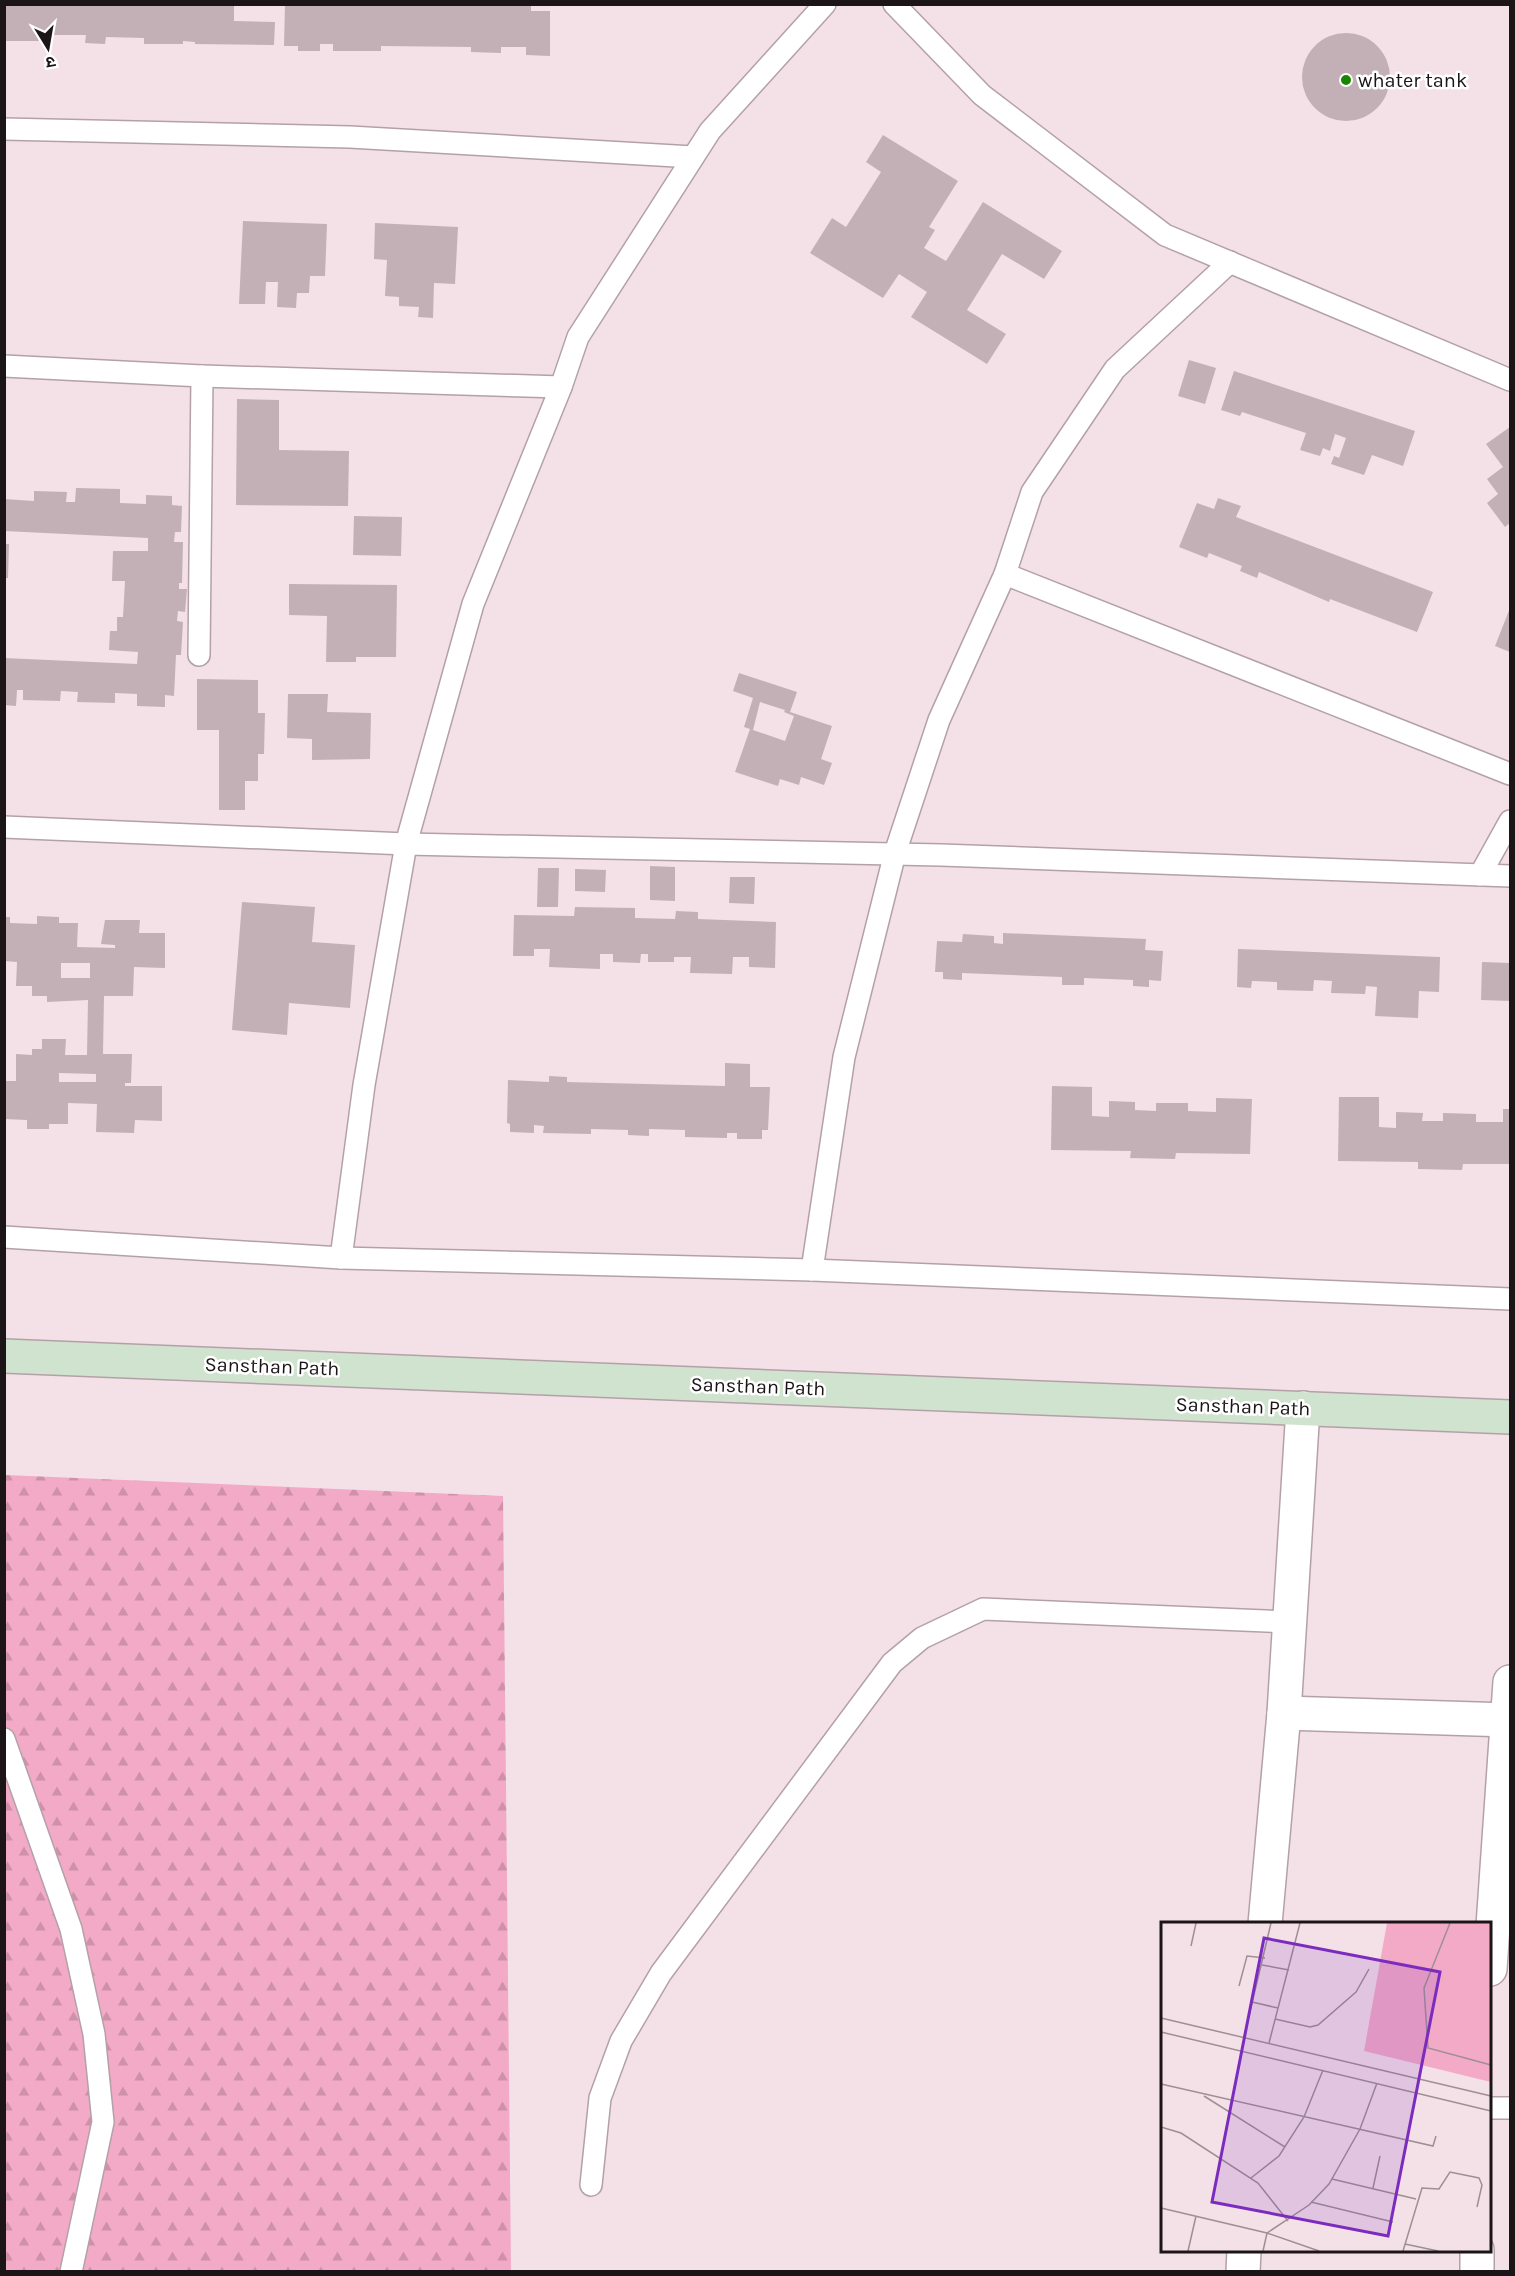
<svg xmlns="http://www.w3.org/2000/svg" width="1515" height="2276" viewBox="0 0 1515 2276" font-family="Karla,'Noto Sans Devanagari',sans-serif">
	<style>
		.forest { fill: url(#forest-firs) }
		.building { fill: #c3b0b7; fill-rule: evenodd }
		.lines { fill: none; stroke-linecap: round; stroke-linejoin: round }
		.lane-casing { stroke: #b4a1a8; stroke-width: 24 }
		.street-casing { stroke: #b4a1a8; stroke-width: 36 }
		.secondary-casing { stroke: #b4a1a8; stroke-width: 36 }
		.lane { stroke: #fff; stroke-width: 21 }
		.street { stroke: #fff; stroke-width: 33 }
		.secondary { stroke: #d0e3ce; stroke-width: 33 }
		.poi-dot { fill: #188600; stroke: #fff; stroke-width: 2 }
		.labels { text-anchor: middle; stroke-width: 5; stroke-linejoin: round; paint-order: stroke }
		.poi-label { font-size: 20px; fill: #1c1517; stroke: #fff; text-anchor: start }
		.street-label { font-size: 20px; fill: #1c1517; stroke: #fff }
		.inset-road { fill: none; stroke: #9e8f94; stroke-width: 1.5 }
		.view { fill: #7b2cbf; fill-opacity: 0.15; stroke: #7b2cbf; stroke-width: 3 }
		.inset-edge { fill: none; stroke: #1c1517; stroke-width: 3 }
	</style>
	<defs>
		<pattern id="forest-firs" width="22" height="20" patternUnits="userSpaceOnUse" patternTransform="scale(1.5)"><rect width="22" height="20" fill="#f2aac6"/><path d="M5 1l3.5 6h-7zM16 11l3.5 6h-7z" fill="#cf91a9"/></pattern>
	</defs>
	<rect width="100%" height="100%" fill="#f4e0e7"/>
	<polygon class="forest" points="5,1475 503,1496 511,2271 5,2272"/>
	<g class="building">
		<polygon points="4,4 234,4 234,21 275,22 274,45 195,44 195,42 183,41 183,44 144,44 144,38 106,37 105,44 85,43 86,35 47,35 47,41 4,41"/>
		<polygon points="285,4 531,4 531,11 550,11 550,56 526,55 526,47 501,47 501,53 471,52 471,47 381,46 381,51 333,51 333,44 320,44 320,51 298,51 298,46 284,46"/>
		<circle cx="1346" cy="77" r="44"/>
		<polygon points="883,135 958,181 929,227 935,230 924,248 946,261 983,202 1062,251 1044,279 1002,254 967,310 1006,334 987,364 911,317 927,292 899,274 883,298 810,253 832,218 846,227 881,172 866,162"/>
		<polygon points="243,221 327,224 325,276 310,276 309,293 297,293 296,308 277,307 278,282 266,282 265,304 239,304"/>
		<polygon points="375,223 458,227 455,284 434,283 433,318 418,317 419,307 399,306 399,297 385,296 387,260 374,259"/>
		<polygon points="1189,360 1216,368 1205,404 1178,396"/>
		<polygon points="1234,371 1415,431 1403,466 1372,455 1364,475 1331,464 1334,456 1339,458 1346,438 1335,434 1330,451 1323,448 1320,456 1300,450 1306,433 1242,412 1240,416 1221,410"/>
		<polygon points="237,399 279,400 279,450 349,451 348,506 236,505"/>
		<polygon points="1510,427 1510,523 1505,527 1487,503 1498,494 1487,479 1503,467 1486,444"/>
		<polygon points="76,488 120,489 120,503 146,504 146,495 172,496 172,505 182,506 181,532 175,532 174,542 183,542 182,583 179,583 179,589 187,589 185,612 178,611 177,621 183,622 181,655 176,655 174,696 165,695 165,707 137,706 137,694 115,693 115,703 77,702 78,692 61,691 60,701 23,700 23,690 17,690 16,706 4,705 4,658 137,664 138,652 109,650 110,631 117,631 117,617 123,617 125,581 112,581 113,551 148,551 148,538 4,531 4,499 34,501 34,491 67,492 66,502 75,502"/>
		<polygon points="1218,498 1241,506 1236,517 1433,592 1417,632 1330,599 1329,602 1259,572 1257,578 1240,571 1242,566 1209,553 1207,558 1179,547 1197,503 1214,509"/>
		<polygon points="354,516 402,517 401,556 353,555"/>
		<polygon points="4,544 9,544 8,578 4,578"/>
		<polygon points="289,584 397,585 396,657 356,657 356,662 326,662 327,616 289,615"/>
		<polygon points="1510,608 1510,652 1495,646"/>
		<path d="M739,673L797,692L790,712L832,726L821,759L832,763L824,785L801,777L799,785L780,779L778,786L735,772L750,729L744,727L753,698L733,691ZM760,702L785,710L784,712L794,716L785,741L753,730Z"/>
		<polygon points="197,679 258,680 258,713 265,713 264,754 258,754 258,781 245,781 245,810 219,810 219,730 197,730"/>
		<polygon points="288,694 328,694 327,712 371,713 370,759 312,760 312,739 287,738"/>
		<polygon points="650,866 675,867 675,901 650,900"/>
		<polygon points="538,868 559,868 558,907 537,907"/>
		<polygon points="575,869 606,870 605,892 575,891"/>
		<polygon points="730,877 755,877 754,904 729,903"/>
		<polygon points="242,902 315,907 312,942 355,945 350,1008 289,1003 287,1035 232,1030"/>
		<polygon points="575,907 635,908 635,918 675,919 676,911 698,912 698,919 776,922 775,968 749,967 749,957 733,957 732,974 690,973 691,957 674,957 674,962 648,962 648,954 641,954 640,963 613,962 613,954 600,954 600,969 549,967 550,949 534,949 534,956 513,956 514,915 574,916"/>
		<path d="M37,916L59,917V923H78L77,947L115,948V945L101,944L105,920H140L139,933H165V968L134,967L133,996H104L103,1054H132L131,1083H125V1086H162V1121L135,1120L134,1133L96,1132L97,1104L68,1103V1124H49V1129H27V1120L4,1119V1081H16V1054L32,1055V1049H42V1039H66L65,1055H87L88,1000L47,1002V996H32V986H16L17,962L4,961V917H10V923L37,924ZM61,963H90V978H61ZM59,1073L96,1074V1082H59Z"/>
		<polygon points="1003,933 1146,939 1145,950 1163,951 1161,981 1149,980 1149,987 1133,986 1133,980 1084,978 1084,985 1062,985 1062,977 962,973 962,980 943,979 943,972 935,972 937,941 962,942 963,934 994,936 994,943 1003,944"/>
		<polygon points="1238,949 1440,957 1439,992 1419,991 1418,1018 1375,1016 1377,987 1366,986 1365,994 1331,993 1332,981 1314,980 1313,991 1277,990 1277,982 1252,981 1251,988 1237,987"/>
		<polygon points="1482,962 1510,963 1510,1001 1481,1000"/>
		<polygon points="725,1063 750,1064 750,1087 770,1087 768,1130 762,1130 762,1139 737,1139 737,1133 727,1133 727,1138 685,1137 685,1130 649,1129 649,1136 628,1135 628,1130 591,1129 591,1134 543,1133 544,1126 534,1125 534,1133 510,1132 510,1124 507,1123 508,1080 549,1082 549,1076 567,1077 567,1082 725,1086"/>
		<polygon points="1052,1086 1092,1087 1092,1116 1109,1117 1109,1101 1135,1102 1135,1110 1156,1111 1156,1103 1188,1103 1188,1111 1216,1112 1216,1098 1252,1099 1250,1154 1176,1153 1175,1159 1130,1158 1131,1151 1051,1150"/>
		<polygon points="1339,1097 1379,1097 1379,1127 1396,1128 1396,1112 1423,1113 1422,1121 1443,1121 1443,1113 1476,1114 1476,1122 1503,1122 1503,1109 1510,1109 1510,1164 1463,1164 1462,1170 1418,1169 1418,1162 1338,1161"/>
	</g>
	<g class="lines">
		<defs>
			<g id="lane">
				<polyline points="894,4 982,95 1165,235 1510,380"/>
				<polyline points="4,129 350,137 693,157"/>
				<polyline points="4,366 202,376 561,387"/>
				<polyline points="1005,574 1510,774"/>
				<polyline points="199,655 202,376"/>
				<polyline points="4,827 406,844 941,855 1510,876"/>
				<polyline points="1480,875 1510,821"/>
				<polyline points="4,1237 341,1258 812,1270 1510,1299"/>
				<polyline points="341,1258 364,1085 406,844 473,604 561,387 578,337 710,131 825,4"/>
				<polyline points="812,1270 844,1057 895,853 939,720 1005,574 1032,492 1115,369 1230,262"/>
				<polyline points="4,1739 71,1929 94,2034 103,2122 71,2272"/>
				<polyline points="1490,2108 1510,2108"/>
				<polyline points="591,2185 600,2098 621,2041 661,1973 892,1663 922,1638 983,1609 1288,1622"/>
			</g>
			<g id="street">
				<polyline points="1284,1713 1509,1720"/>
				<polyline points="1265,1924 1284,1713 1303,1408"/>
				<polyline points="1490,1969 1510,1682"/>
				<polyline points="1477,2250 1477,2272"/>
				<polyline points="1243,2272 1244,2250"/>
			</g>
			<polyline id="secondary" points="4,1356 1510,1417"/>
		</defs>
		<use href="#lane" class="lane-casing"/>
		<use href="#street" class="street-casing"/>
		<use href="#secondary" class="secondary-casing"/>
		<use href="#lane" class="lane"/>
		<use href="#street" class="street"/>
		<use href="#secondary" class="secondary"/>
	</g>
	<circle class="poi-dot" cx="1346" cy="80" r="6"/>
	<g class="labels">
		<g class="poi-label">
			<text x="1358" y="87">whater tank</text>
		</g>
		<g class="street-label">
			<text transform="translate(272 1366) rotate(2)" y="7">Sansthan Path</text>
			<text transform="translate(758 1386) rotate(2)" y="7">Sansthan Path</text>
			<text transform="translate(1243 1406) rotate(2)" y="7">Sansthan Path</text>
		</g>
	</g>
	<g transform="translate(1161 1922)">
		<rect width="330" height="330" fill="#f4e0e7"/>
		<path d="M226,1H330V160L203,129Z" fill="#f2aac6"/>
		<path class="inset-road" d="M289,1L263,66L267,126L330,143M30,24L35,1M101,43L128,48M78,64L86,34L104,36M91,80L117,86M0,96L330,174M114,97L149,105L157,103L195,70L208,47M0,110L330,189M83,115L110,1M108,121L139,1M0,162L272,224L275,214M43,174L124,225M0,205L20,211L97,261L127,299M90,256L118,234L143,195L162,148M171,257L255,277M212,266L219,234M150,280L232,300M0,286L106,311L158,329M106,311L148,283L168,262L199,207L216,161M244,322L277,329M27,329L35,294M102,329L106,311M242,329L261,266L278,267L289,250L318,256L321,263L316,285"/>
		<path class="view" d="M103,16L279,50L227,314L51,280Z"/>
		<rect width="330" height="330" class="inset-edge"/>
	</g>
	<rect width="1515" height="2276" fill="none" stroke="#1c1517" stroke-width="12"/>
	<g transform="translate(48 48) rotate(169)" stroke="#ffffff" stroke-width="4.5" paint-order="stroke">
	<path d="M0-4.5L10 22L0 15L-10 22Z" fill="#1c1517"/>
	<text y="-9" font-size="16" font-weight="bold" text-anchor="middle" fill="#1c1517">उ</text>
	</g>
</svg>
